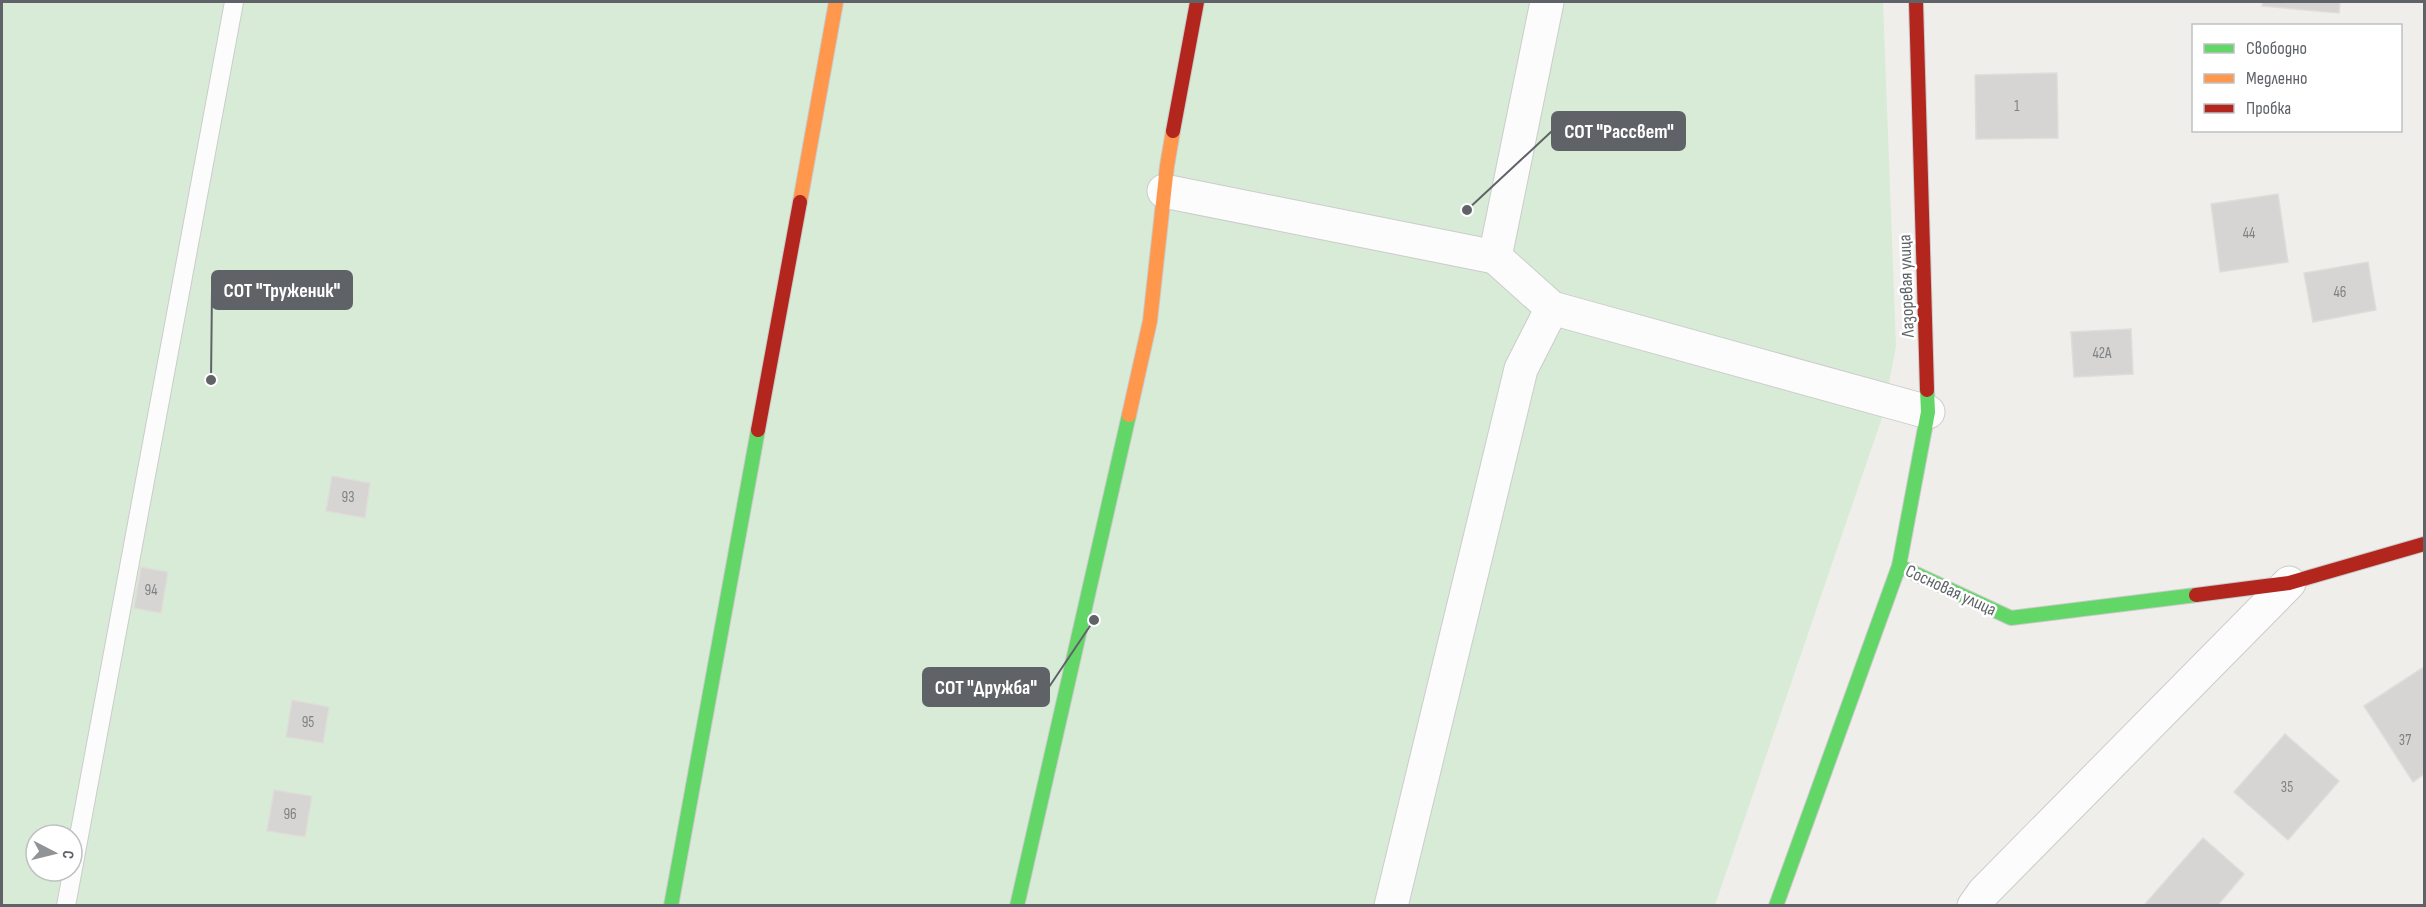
<svg xmlns="http://www.w3.org/2000/svg" width="2426" height="907" viewBox="0 0 2426 907" font-family="'Sofia Sans Condensed',sans-serif">
	<style>
		.green { fill: #d8ebd6; fill-rule: evenodd }
		.building { fill: #d6d5d3; stroke: #deddd9; stroke-width: 1.5 }
		.lines { fill: none; stroke-linecap: round; stroke-linejoin: round }
		.lane-casing { stroke: #cbcccc; stroke-width: 20 }
		.street-casing { stroke: #cbcccc; stroke-width: 35 }
		.fast-casing { stroke: #cacacb; stroke-width: 16 }
		.slow-casing { stroke: #cacacb; stroke-width: 16 }
		.jam-casing { stroke: #cacacb; stroke-width: 16 }
		.lane { stroke: #fdfcfc; stroke-width: 18 }
		.street { stroke: #fdfcfc; stroke-width: 33 }
		.fast { stroke: #63d668; stroke-width: 14 }
		.slow { stroke: #ff974d; stroke-width: 14 }
		.jam { stroke: #b3261e; stroke-width: 14 }
		.labels { text-anchor: middle; stroke-width: 5; stroke-linejoin: round; paint-order: stroke }
		.number-label { font-size: 15px; fill: #7e8184 }
		.street-label { font-size: 18px; fill: #5f6368; stroke: #fff }
		.leader { fill: none; stroke: #5f6368; stroke-width: 2 }
		.callout-dot { fill: #5f6368; stroke: #fff; stroke-width: 2 }
		.callout { fill: #5f6368; stroke: #5f6368; stroke-width: 2 }
		.callout-label { font-size: 20px; text-anchor: middle; font-weight: bold; fill: #fff }
	</style>
	<rect width="100%" height="100%" fill="#efeeea"/>
	<path class="green" d="M2,2H1883L1896,346L1883,415L1715,905L2,906ZM36,835H72V871H36Z"/>
	<g class="building">
		<polygon points="2263,2 2340,2 2339,13 2262,6"/>
		<polygon points="2057,73 2058,138 1976,139 1975,75"/>
		<polygon points="2278,194 2288,262 2220,272 2211,204"/>
		<polygon points="2368,262 2376,310 2313,322 2304,273"/>
		<polygon points="2131,329 2133,374 2074,377 2071,332"/>
		<polygon points="332,476 370,483 365,518 326,511"/>
		<polygon points="141,567 168,572 161,613 134,608"/>
		<polygon points="2424,667 2424,774 2413,782 2364,706"/>
		<polygon points="292,700 329,707 323,743 286,737"/>
		<polygon points="2285,734 2339,781 2288,840 2234,792"/>
		<polygon points="274,790 312,796 305,837 267,831"/>
		<polygon points="2203,838 2244,874 2217,906 2146,906 2145,904"/>
	</g>
	<g class="lines">
		<defs>
			<polyline id="lane" points="66,906 234,2"/>
			<g id="street">
				<polyline points="1547,2 1495,257 1552,308 1928,412"/>
				<polyline points="1164,191 1495,257"/>
				<polyline points="1391,906 1521,369 1552,308"/>
				<polyline points="1974,906 1984,892 2289,583"/>
			</g>
			<g id="fast">
				<polyline points="1899,566 2011,618 2196,595"/>
				<polyline points="671,906 758,430"/>
				<polyline points="1017,906 1129,415"/>
				<polyline points="1776,906 1899,566 1928,412 1927,390"/>
			</g>
			<g id="slow">
				<polyline points="800,202 836,2"/>
				<polyline points="1129,415 1150,321 1167,166 1173,131"/>
			</g>
			<g id="jam">
				<polyline points="1916,2 1927,390"/>
				<polyline points="1173,131 1197,2"/>
				<polyline points="758,430 800,202"/>
				<polyline points="2196,595 2289,583 2424,544"/>
			</g>
		</defs>
		<use href="#lane" class="lane-casing"/>
		<use href="#street" class="street-casing"/>
		<use href="#fast" class="fast-casing"/>
		<use href="#slow" class="slow-casing"/>
		<use href="#jam" class="jam-casing"/>
		<use href="#lane" class="lane"/>
		<use href="#street" class="street"/>
		<use href="#fast" class="fast"/>
		<use href="#slow" class="slow"/>
		<use href="#jam" class="jam"/>
	</g>
	<g class="labels">
		<g class="number-label">
			<text x="2017" y="111">1</text>
			<text x="2249" y="238">44</text>
			<text x="2340" y="297">46</text>
			<text x="2102" y="358">42А</text>
			<text x="348" y="502">93</text>
			<text x="151" y="595">94</text>
			<text x="308" y="727">95</text>
			<text x="2405" y="745">37</text>
			<text x="2287" y="792">35</text>
			<text x="290" y="819">96</text>
		</g>
		<g class="street-label">
			<text transform="translate(1906 286) rotate(-92)" y="6">Лазоревая улица</text>
			<text transform="translate(1951 590) rotate(25)" y="6">Сосновая улица</text>
		</g>
	</g>
	<path class="leader" d="M1467 210L1552 131M211 380L212 290M1094 620L1049 687"/>
	<g class="callout-dot">
		<circle cx="1467" cy="210" r="6"/>
		<circle cx="211" cy="380" r="6"/>
		<circle cx="1094" cy="620" r="6"/>
	</g>
	<g class="callout">
		<rect x="1552" y="112" width="133" height="38" rx="6"/>
		<rect x="212" y="271" width="140" height="38" rx="6"/>
		<rect x="923" y="668" width="126" height="38" rx="6"/>
	</g>
	<g class="callout-label">
		<text x="1619" y="138">СОТ "Рассвет"</text>
		<text x="282" y="297">СОТ "Труженик"</text>
		<text x="986" y="694">СОТ "Дружба"</text>
	</g>
	<rect width="2426" height="907" fill="none" stroke="#5f6368" stroke-width="6"/>
	<rect x="2192" y="24" width="210" height="108" fill="#ffffff" stroke="#bfc1c3" stroke-width="1.5"/>
	<rect x="2204" y="44" width="30" height="9" fill="#63d668" stroke="#bfc1c3" stroke-width="1.5"/>
	<text x="2246" y="54" font-size="18" fill="#5f6368">Свободно</text>
	<rect x="2204" y="74" width="30" height="9" fill="#ff974d" stroke="#bfc1c3" stroke-width="1.5"/>
	<text x="2246" y="84" font-size="18" fill="#5f6368">Медленно</text>
	<rect x="2204" y="104" width="30" height="9" fill="#b3261e" stroke="#bfc1c3" stroke-width="1.5"/>
	<text x="2246" y="114" font-size="18" fill="#5f6368">Пробка</text>
	<g transform="translate(54 853) rotate(97)"><circle r="28" fill="#ffffff" stroke="#bfc1c3" stroke-width="1.5"/>
	<path d="M0-4.5L10 22L0 15L-10 22Z" fill="#919496"/>
	<text y="-9" font-size="16" font-weight="bold" text-anchor="middle" fill="#5f6368">С</text>
	</g>
</svg>
